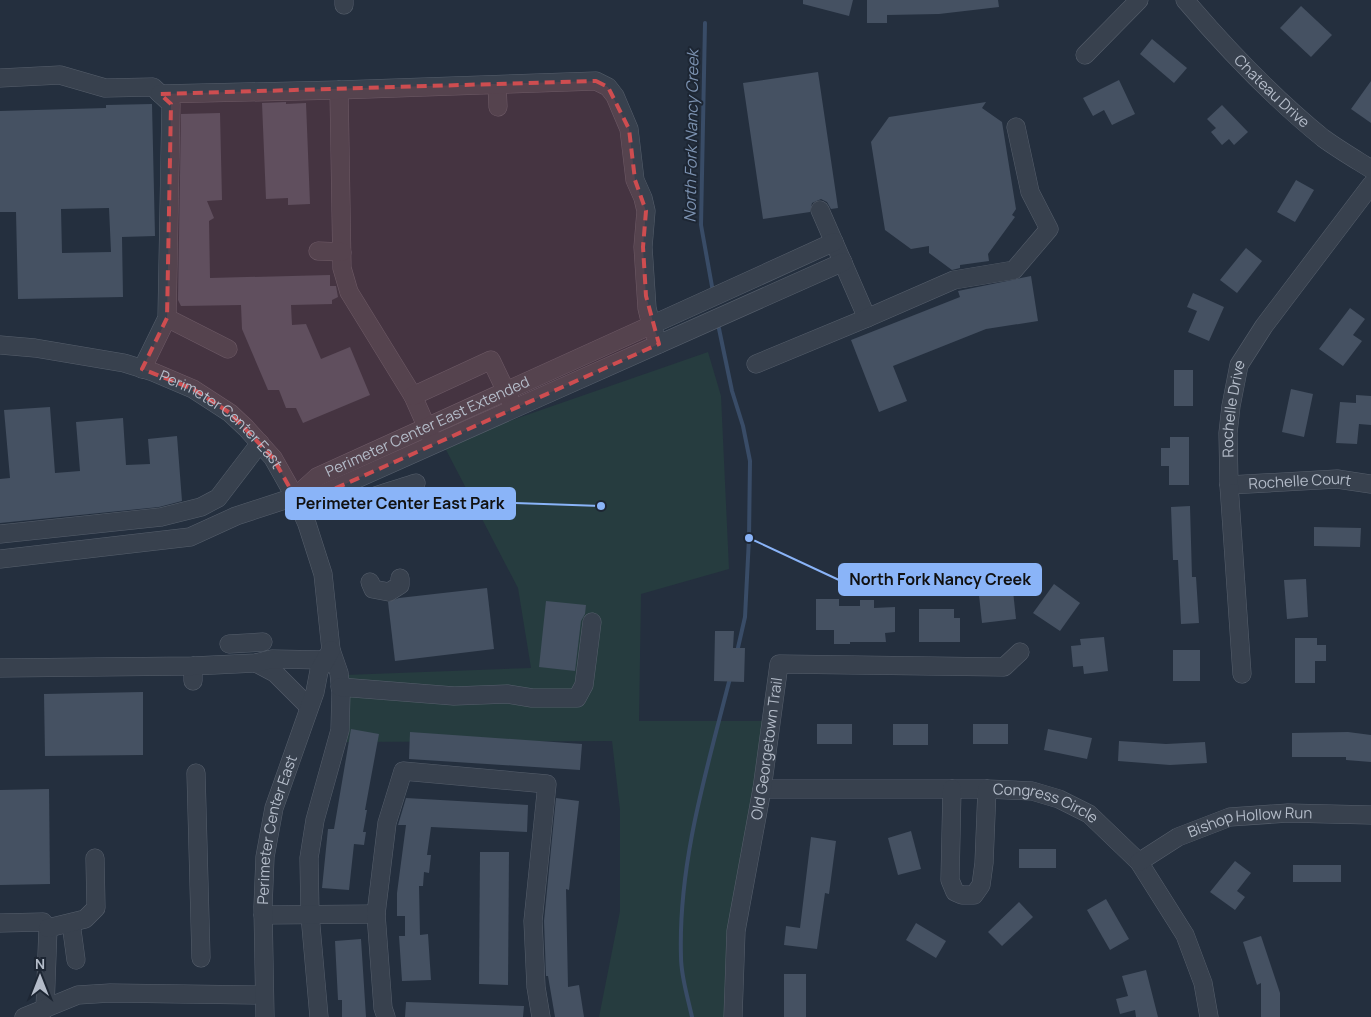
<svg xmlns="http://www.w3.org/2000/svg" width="1371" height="1017" viewBox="0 0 1371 1017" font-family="Manrope,sans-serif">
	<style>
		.green { fill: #263c3f }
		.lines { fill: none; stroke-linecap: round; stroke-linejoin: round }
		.stream { stroke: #394c67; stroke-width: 4 }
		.building { fill: #455162; fill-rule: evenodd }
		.minor-casing { stroke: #565f6c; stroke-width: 19 }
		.minor { stroke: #38414e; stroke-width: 18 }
		.marked { fill: #ce4d50; fill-opacity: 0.2; stroke: #ce4d50; stroke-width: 4; stroke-dasharray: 10 6; stroke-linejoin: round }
		.labels { text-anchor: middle; stroke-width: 4; stroke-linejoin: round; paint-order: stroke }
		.street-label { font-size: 15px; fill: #b4bcc9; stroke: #1d2633 }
		.water-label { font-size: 16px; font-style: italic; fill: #7c92b1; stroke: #1d2633 }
		.leader { fill: none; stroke: #8ab4f8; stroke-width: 2 }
		.callout-dot { fill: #8ab4f8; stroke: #1d2633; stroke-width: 2 }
		.callout { fill: #8ab4f8; stroke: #8ab4f8; stroke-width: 2 }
		.callout-label { font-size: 16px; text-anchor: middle; font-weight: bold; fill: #111 }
	</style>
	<rect width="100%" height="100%" fill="#242f3e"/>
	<polygon class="green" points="708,352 721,396 729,569 641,594 639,721 768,721 741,932 742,1017 599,1017 620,911 620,810 612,741 337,742 345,675 531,668 518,588 443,444"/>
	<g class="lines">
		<g class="stream">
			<polyline points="705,23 701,225 713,292"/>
			<polyline points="718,324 732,391 743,426 750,461 749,538 745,617 737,652"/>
			<path d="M692,1017C688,998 681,977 681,957C678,862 707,769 730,678"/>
		</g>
	</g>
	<g class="building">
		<polygon points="803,0 853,0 849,16 803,4"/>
		<polygon points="867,0 998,0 999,7 939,14 887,15 887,23 867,23"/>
		<polygon points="1301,6 1332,35 1311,57 1280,28"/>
		<polygon points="1152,39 1187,68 1174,83 1140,54"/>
		<polygon points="818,72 838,208 831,209 827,202 821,199 812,203 810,212 763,219 743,83"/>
		<polygon points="1119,80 1135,114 1112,125 1104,110 1093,116 1083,98"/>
		<polygon points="1371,81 1371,123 1351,109"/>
		<polygon points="286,102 286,104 306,103 310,204 288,205 288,198 266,199 262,103"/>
		<polygon points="986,102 982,108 1002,122 1016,209 1012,215 1015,217 988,254 989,261 960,265 960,268 952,270 929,253 929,246 911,249 885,230 871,142 889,117"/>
		<path d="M152,104L155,236L122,237L123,297L18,299L16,212H0V111L106,108V105ZM109,208L111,252L62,253L61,209Z"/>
		<polygon points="1222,105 1248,132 1234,145 1229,139 1222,145 1211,132 1216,128 1207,119"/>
		<polygon points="220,113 222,200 207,201 214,218 209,221 210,278 330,275 330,286 336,286 338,297 332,300 332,304 291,305 292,325 306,324 321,359 350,347 370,395 303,423 296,408 286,408 279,390 268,390 242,329 241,305 181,306 178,300 181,114"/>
		<polygon points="1296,180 1314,190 1295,222 1277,212"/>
		<polygon points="1246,248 1262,261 1237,293 1220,280"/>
		<polygon points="1031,276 1038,321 986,329 893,366 907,401 879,412 851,340 960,297 958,291"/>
		<polygon points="1193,293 1224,307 1209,341 1188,332 1197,311 1187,307"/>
		<polygon points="1350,308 1365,319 1353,335 1362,341 1343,366 1319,349"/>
		<rect x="1174" y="370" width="19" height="36"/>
		<polygon points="1291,389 1313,394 1304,437 1282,432"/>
		<polygon points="1356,395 1371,396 1371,425 1359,424 1357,444 1336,443 1340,402 1356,403"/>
		<polygon points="50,407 55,473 80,471 76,422 123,418 126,465 150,464 148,439 177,436 182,501 159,507 0,523 0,479 10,478 4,410"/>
		<polygon points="1170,437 1189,437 1189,485 1169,485 1169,466 1161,466 1161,448 1170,448"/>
		<polygon points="1190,506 1192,577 1196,577 1199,623 1181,624 1178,560 1173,560 1171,507"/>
		<polygon points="1314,527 1361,528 1360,547 1314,546"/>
		<polygon points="1306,579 1308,617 1287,619 1284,580"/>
		<polygon points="1054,584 1080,603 1060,631 1033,613"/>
		<polygon points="487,588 494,649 395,661 388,602 399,598"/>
		<polygon points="1013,591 1016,619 982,623 979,595"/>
		<polygon points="816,599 839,599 839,606 860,606 860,600 874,600 874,608 895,607 895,632 885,633 886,642 850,642 850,644 834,644 834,630 816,630"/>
		<polygon points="546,601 586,605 585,614 581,621 575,671 539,667"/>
		<polygon points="919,609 954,609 954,618 960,618 960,642 919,642"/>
		<polygon points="715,631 734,631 733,648 745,648 744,682 714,681"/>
		<polygon points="1104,637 1108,671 1084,674 1083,666 1073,667 1071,646 1081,645 1080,639"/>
		<polygon points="1295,638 1317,638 1317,645 1326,645 1326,661 1315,661 1315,683 1295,683"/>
		<rect x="1173" y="650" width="27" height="31"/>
		<polygon points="143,692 143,755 45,756 44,694"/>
		<rect x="817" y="724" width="35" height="20"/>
		<rect x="893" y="724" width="35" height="21"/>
		<rect x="973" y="724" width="35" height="20"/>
		<polygon points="351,729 379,734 365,810 367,810 363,832 366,832 364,845 354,844 349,890 322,888 328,829 334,829"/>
		<polygon points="1048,729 1092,738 1087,759 1044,750"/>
		<polygon points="410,732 582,744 580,770 409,759"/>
		<polygon points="1348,732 1371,735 1371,762 1346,760 1346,757 1292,757 1292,733"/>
		<polygon points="1119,741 1166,744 1205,742 1207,763 1170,765 1118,761"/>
		<polygon points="49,789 50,884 0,885 0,790"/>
		<polygon points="406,798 528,805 527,832 431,827 427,855 431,855 429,873 424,872 423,886 419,886 420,935 428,934 431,980 402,981 399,936 405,936 405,916 397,916 397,893 406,825 398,825"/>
		<polygon points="556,798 579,801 569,890 566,889 568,987 579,985 584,1017 555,1017 548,976 546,976 544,921"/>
		<polygon points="911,831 921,869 898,875 888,838"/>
		<polygon points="811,837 836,841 829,894 825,893 817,949 784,945 786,926 800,928"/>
		<rect x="1019" y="849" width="37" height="19"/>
		<polygon points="480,852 509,852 508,985 479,984"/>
		<polygon points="1235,861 1251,873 1237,891 1245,897 1235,910 1210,892"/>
		<rect x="1293" y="865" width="48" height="17"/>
		<polygon points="1106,899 1129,939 1110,950 1087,910"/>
		<polygon points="1019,902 1033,917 1002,946 988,932"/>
		<polygon points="916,923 946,941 936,958 906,940"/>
		<polygon points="1261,936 1280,993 1280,1017 1261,1017 1261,983 1257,985 1243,942"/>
		<polygon points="361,939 366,1017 342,1017 342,1000 338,1000 335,941"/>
		<polygon points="1146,970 1158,1017 1136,1017 1135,1010 1120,1014 1116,999 1128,996 1122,976"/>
		<rect x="784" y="974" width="22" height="43"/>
		<polygon points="406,1002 524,1006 523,1017 405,1017"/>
	</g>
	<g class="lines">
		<defs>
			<g id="minor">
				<path id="s1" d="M1185,0C1225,47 1275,99 1323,138C1338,149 1355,159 1371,169"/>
				<polyline points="344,5 344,0"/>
				<polyline points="1085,55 1139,0"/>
				<polyline points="0,78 60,75 105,88 153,87 171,104 167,318 142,369"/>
				<polyline points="497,85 498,107"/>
				<polyline points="339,90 342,268 349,292 413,396 431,437"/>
				<polyline points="160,94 339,90 596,81 608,87 615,96 629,129 635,180 643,198 646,211 643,247 647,308 651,325 659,344"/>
				<polyline points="820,210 867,318"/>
				<polyline points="318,251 342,252"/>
				<polyline points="167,318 228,349"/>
				<path id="s2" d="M0,345L35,348L124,363L153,372L193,389L230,413L246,428L273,458L295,497L307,524L323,574L331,650L339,673L341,692L340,730L315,820L309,858L310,915L319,1017"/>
				<polyline points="756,364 867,318 954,280 1014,270 1049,229 1030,192 1016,127"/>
				<polyline points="413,396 491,360 511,402"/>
				<path id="s3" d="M1229,485L1337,479L1371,484"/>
				<path id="s4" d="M295,497L317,477L834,242"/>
				<path d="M352,508C364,497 399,489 416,483"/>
				<polyline points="0,534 161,517 201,507 218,498 260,443"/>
				<polyline points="0,559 190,537 236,516 285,500 295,497 325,493 843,262"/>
				<polyline points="370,582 373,589 389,592 400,585 400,578"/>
				<polyline points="229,644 263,642"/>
				<polyline points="256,663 275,673 309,707"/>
				<polyline points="193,666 193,681"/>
				<polyline points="0,668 193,666 256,663 272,659 326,660"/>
				<path id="s5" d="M1242,674L1229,485L1228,433L1231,406L1239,365L1264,326L1371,185"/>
				<polyline points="340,687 454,696 507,694 532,698 577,698 584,685 592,622"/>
				<polyline points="196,773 201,958"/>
				<path id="s6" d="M762,789H987L1032,791L1059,799L1089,814L1139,862L1185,935L1203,983L1209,1017"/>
				<polyline points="952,789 950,880 955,892 962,895 974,895 981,885 984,863 987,789"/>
				<path id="s7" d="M1139,862L1178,837L1230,817L1288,813L1371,815"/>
				<polyline points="263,915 376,914"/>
				<polyline points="0,923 43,922 48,928 45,1009"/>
				<polyline points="71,923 76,960"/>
				<polyline points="48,928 85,919 96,908 95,858"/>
				<polyline points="24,1017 78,995 110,993 264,995"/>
				<path id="s8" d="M265,1017L263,907L265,857L274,808L315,692L319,671L331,650"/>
				<polyline points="386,1017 383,1008 376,914 387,823 403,771 547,784 533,921 536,987 541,1017"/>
				<path id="s9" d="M733,1017L736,931L762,789L779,664L1004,667L1020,652"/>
			</g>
		</defs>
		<use href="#minor" class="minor-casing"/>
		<use href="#minor" class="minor"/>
	</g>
	<path class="marked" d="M596,81L608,87L629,129L635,180L646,211L643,247L646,296L659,344L325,493L295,497L273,458L230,413L193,389L142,369L167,318L171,104L160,94Z"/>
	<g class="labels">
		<g class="street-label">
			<text dy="5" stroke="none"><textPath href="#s1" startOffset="126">Chateau Drive</textPath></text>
			<text dy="5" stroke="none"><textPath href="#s5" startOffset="266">Rochelle Drive</textPath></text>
			<text dy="5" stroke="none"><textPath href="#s2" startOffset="240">Perimeter Center East</textPath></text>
			<text dy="5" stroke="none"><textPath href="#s4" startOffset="151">Perimeter Center East Extended</textPath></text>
			<text dy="5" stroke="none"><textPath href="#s3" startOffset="71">Rochelle Court</textPath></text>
			<text dy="5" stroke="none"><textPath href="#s9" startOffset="271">Old Georgetown Trail</textPath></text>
			<text dy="5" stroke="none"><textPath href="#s6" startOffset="286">Congress Circle</textPath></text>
			<text dy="5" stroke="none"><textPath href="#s7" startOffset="121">Bishop Hollow Run</textPath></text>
			<text dy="5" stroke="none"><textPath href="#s8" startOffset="189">Perimeter Center East</textPath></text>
		</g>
		<g class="water-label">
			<text transform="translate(691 136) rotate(-89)" y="6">North Fork Nancy Creek</text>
		</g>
	</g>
	<path class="leader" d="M601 506L515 503M749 538L839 580"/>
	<g class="callout-dot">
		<circle cx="601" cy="506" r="5"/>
		<circle cx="749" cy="538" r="5"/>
	</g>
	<g class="callout">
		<rect x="286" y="488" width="229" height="31" rx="5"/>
		<rect x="839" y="564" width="202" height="31" rx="5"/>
	</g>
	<g class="callout-label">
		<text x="400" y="509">Perimeter Center East Park</text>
		<text x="940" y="585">North Fork Nancy Creek</text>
	</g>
	<g transform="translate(40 977)" stroke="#1d2633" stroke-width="4" paint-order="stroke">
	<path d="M0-4L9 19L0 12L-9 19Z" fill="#b4bcc9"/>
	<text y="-8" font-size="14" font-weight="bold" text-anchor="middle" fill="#b4bcc9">N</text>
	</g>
</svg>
